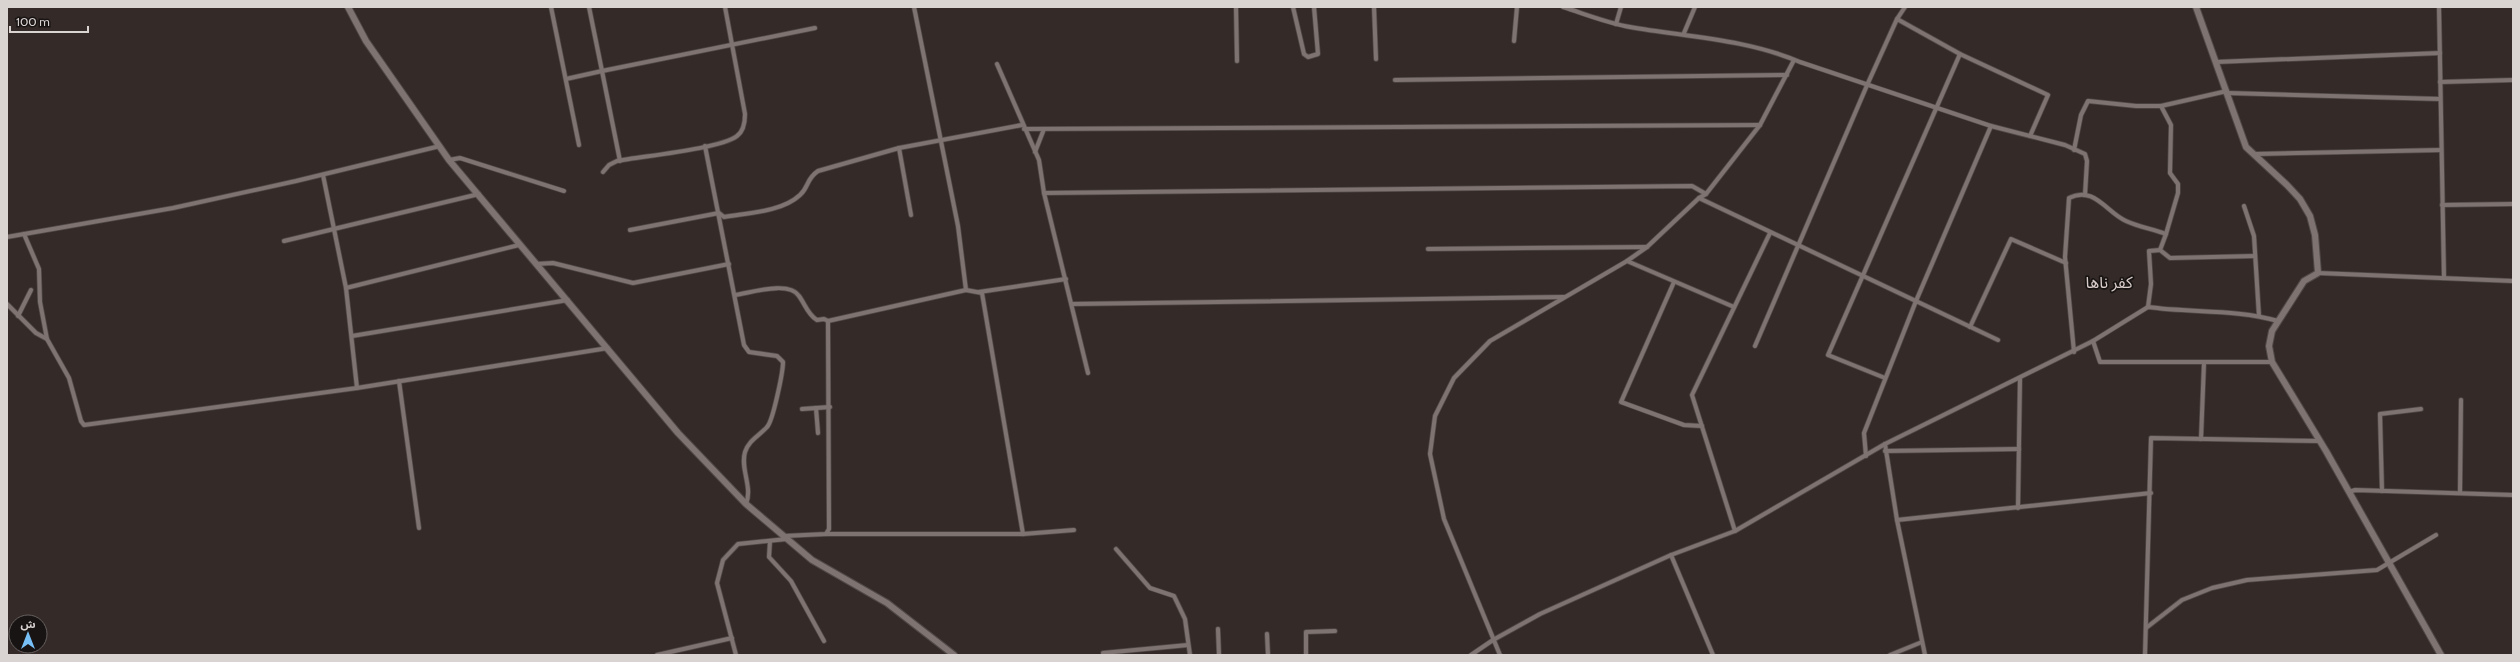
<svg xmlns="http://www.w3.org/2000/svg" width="2520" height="662" viewBox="0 0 2520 662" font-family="Cabin,'Noto Sans Arabic',sans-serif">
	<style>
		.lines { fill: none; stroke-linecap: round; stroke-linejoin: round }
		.street-casing { stroke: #504947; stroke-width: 5.5 }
		.secondary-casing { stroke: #504947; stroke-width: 8 }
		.street { stroke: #7e7371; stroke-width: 4 }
		.secondary { stroke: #7e7371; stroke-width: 6 }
		.labels { text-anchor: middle; stroke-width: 3.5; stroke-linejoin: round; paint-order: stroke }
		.quarter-label { font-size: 16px; fill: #d9cdca; stroke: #181413 }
	</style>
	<rect width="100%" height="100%" fill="#342b29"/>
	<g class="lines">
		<defs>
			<g id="street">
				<polyline points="551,7 579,145"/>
				<polyline points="589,7 602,71 815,28"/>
				<polyline points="914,7 958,226 966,290"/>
				<polyline points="1236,7 1237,61"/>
				<polyline points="1293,7 1304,54 1308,57 1318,54 1314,7"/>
				<polyline points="1374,7 1376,59"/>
				<path d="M1563,7C1585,14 1607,23 1630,27C1687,37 1746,39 1800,62L1991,126L2065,145L2085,154L2087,161L2085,195"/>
				<polyline points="2439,7 2444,278"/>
				<polyline points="1897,19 1960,54 2048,95 2030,136"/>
				<polyline points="1616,24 1621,7"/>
				<polyline points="1684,33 1695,7"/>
				<polyline points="1514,41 1517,7"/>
				<polyline points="2216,62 2440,53"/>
				<polyline points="997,64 1039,160 1044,193 1088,373"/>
				<polyline points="566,79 602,71 620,161"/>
				<polyline points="1395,80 1787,75"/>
				<polyline points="2440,82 2513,80"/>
				<polyline points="2228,93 2440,99"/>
				<polyline points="2161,106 2171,125 2170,173 2178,184 2178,193 2166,234"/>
				<polyline points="1024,129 1760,125"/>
				<path d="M705,146L744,345L749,352L777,356L783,362C783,372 773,421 767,427C759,436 749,440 745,452C740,469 753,487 746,504"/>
				<polyline points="899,148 911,215"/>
				<polyline points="2074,150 2081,115 2088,101 2136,106 2161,106 2227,91"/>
				<polyline points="1035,152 1044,129"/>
				<polyline points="2256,154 2441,150"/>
				<polyline points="449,160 460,158 564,191"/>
				<path d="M603,172L609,165L617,161C643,156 720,149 737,136C744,131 745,122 745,114L725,7"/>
				<polyline points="323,175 346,288 357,388"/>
				<polyline points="1044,193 1692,186 1706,194"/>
				<polyline points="1699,198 1998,340"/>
				<polyline points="2442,205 2513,204"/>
				<polyline points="2244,206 2254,236 2259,316"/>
				<path d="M630,230L719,213L724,217C747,213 782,212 800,195C809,187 806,179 818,171L899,148L1022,125"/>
				<polyline points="24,234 39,269 40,302 47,339"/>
				<polyline points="7,237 173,208 296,181 440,146"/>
				<polyline points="284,241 479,194"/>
				<polyline points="1428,249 1647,247"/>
				<polyline points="1627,261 1734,307"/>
				<polyline points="536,264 553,263 633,283 729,264"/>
				<polyline points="2318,273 2513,281"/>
				<polyline points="1674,282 1621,402 1684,425 1702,426"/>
				<polyline points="346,288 519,245"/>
				<polyline points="979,292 1066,279"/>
				<path d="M735,295C750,293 789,280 799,296C805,304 808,315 817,320L824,319L828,321L966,290L982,293L1023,534H826"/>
				<polyline points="7,304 36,333 47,339 69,378 81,421 84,425 357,388 608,348"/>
				<polyline points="1072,304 1564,297"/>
				<polyline points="2148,307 2151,284 2149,251 2160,250"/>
				<polyline points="18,316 31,290"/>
				<polyline points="1970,327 2011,239 2066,263"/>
				<polyline points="352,336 568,300"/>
				<polyline points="2093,341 2100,362 2272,362"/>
				<polyline points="1755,346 1868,83 1897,19 1905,7"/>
				<path d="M2074,352L2065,257L2069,198C2094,185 2107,213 2126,221C2139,227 2153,229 2166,234L2160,250L2170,258L2255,256"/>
				<polyline points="1885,378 1828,355 1960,54"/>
				<polyline points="399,381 419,528"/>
				<polyline points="816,408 818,433"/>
				<polyline points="802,409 830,407"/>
				<polyline points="2201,439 2204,363"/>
				<polyline points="1885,444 1897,520 1925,655"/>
				<polyline points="1885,451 2019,449"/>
				<polyline points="1866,456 1864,433 1916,301 1991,126"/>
				<polyline points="2382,491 2380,414 2421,409"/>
				<polyline points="2349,492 2355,490 2513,495"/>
				<polyline points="2460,493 2461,400"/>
				<polyline points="2018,508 2020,378"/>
				<polyline points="1897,520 2151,493"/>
				<polyline points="1735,531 1692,395 1770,233"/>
				<polyline points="1023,534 1074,530"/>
				<polyline points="784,536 826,534 829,529 828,321"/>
				<polyline points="770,541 769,557 791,581 824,641"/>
				<polyline points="1116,549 1150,588 1174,596 1185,619 1190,655"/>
				<polyline points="1671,555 1713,655"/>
				<polyline points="2146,628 2182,600 2212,588 2247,580 2377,570 2436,535"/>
				<polyline points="1218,629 1219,655"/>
				<polyline points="1267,634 1268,655"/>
				<polyline points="1103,653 1188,645"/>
				<polyline points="657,655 732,638"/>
				<polyline points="736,655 717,583 723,560 738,544 787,539"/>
				<polyline points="1306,655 1306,632 1335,631"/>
				<path d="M1471,655L1493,640L1540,614L1671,555L1735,531L1885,444L2093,341L2148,307C2191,313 2236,309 2278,321"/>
				<polyline points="1500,655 1444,519 1430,454 1435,416 1454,378 1490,341 1627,261 1647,247 1699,198 1706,194 1760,125 1794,60"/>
				<polyline points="1890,655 1922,642"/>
				<polyline points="2145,655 2151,438 2319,441"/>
			</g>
			<g id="secondary">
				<polyline points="348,7 366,41 449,160 678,433 746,504 812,560 887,603 954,655"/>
				<polyline points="2196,7 2246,147 2287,185 2300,199 2310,216 2315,235 2318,273 2304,281 2272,331 2269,346 2272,362 2326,451 2441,655"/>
			</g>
		</defs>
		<use href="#street" class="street-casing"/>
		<use href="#secondary" class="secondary-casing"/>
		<use href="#street" class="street"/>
		<use href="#secondary" class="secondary"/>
	</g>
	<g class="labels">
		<g class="quarter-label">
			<text x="2109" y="288">كفر ناها</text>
		</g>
	</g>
	<rect width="2520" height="662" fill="none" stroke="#d9d3d2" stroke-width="16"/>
	<g transform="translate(28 634)"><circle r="19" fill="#181413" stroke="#65605f"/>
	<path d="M0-3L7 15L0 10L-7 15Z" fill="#77c0f7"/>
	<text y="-6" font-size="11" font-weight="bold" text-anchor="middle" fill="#d9d3d2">ش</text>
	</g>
	<path d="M10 26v6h78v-6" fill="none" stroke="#d9d3d2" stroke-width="2"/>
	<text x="16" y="26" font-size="12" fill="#d9d3d2" stroke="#181413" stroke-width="3" paint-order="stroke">100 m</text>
</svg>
